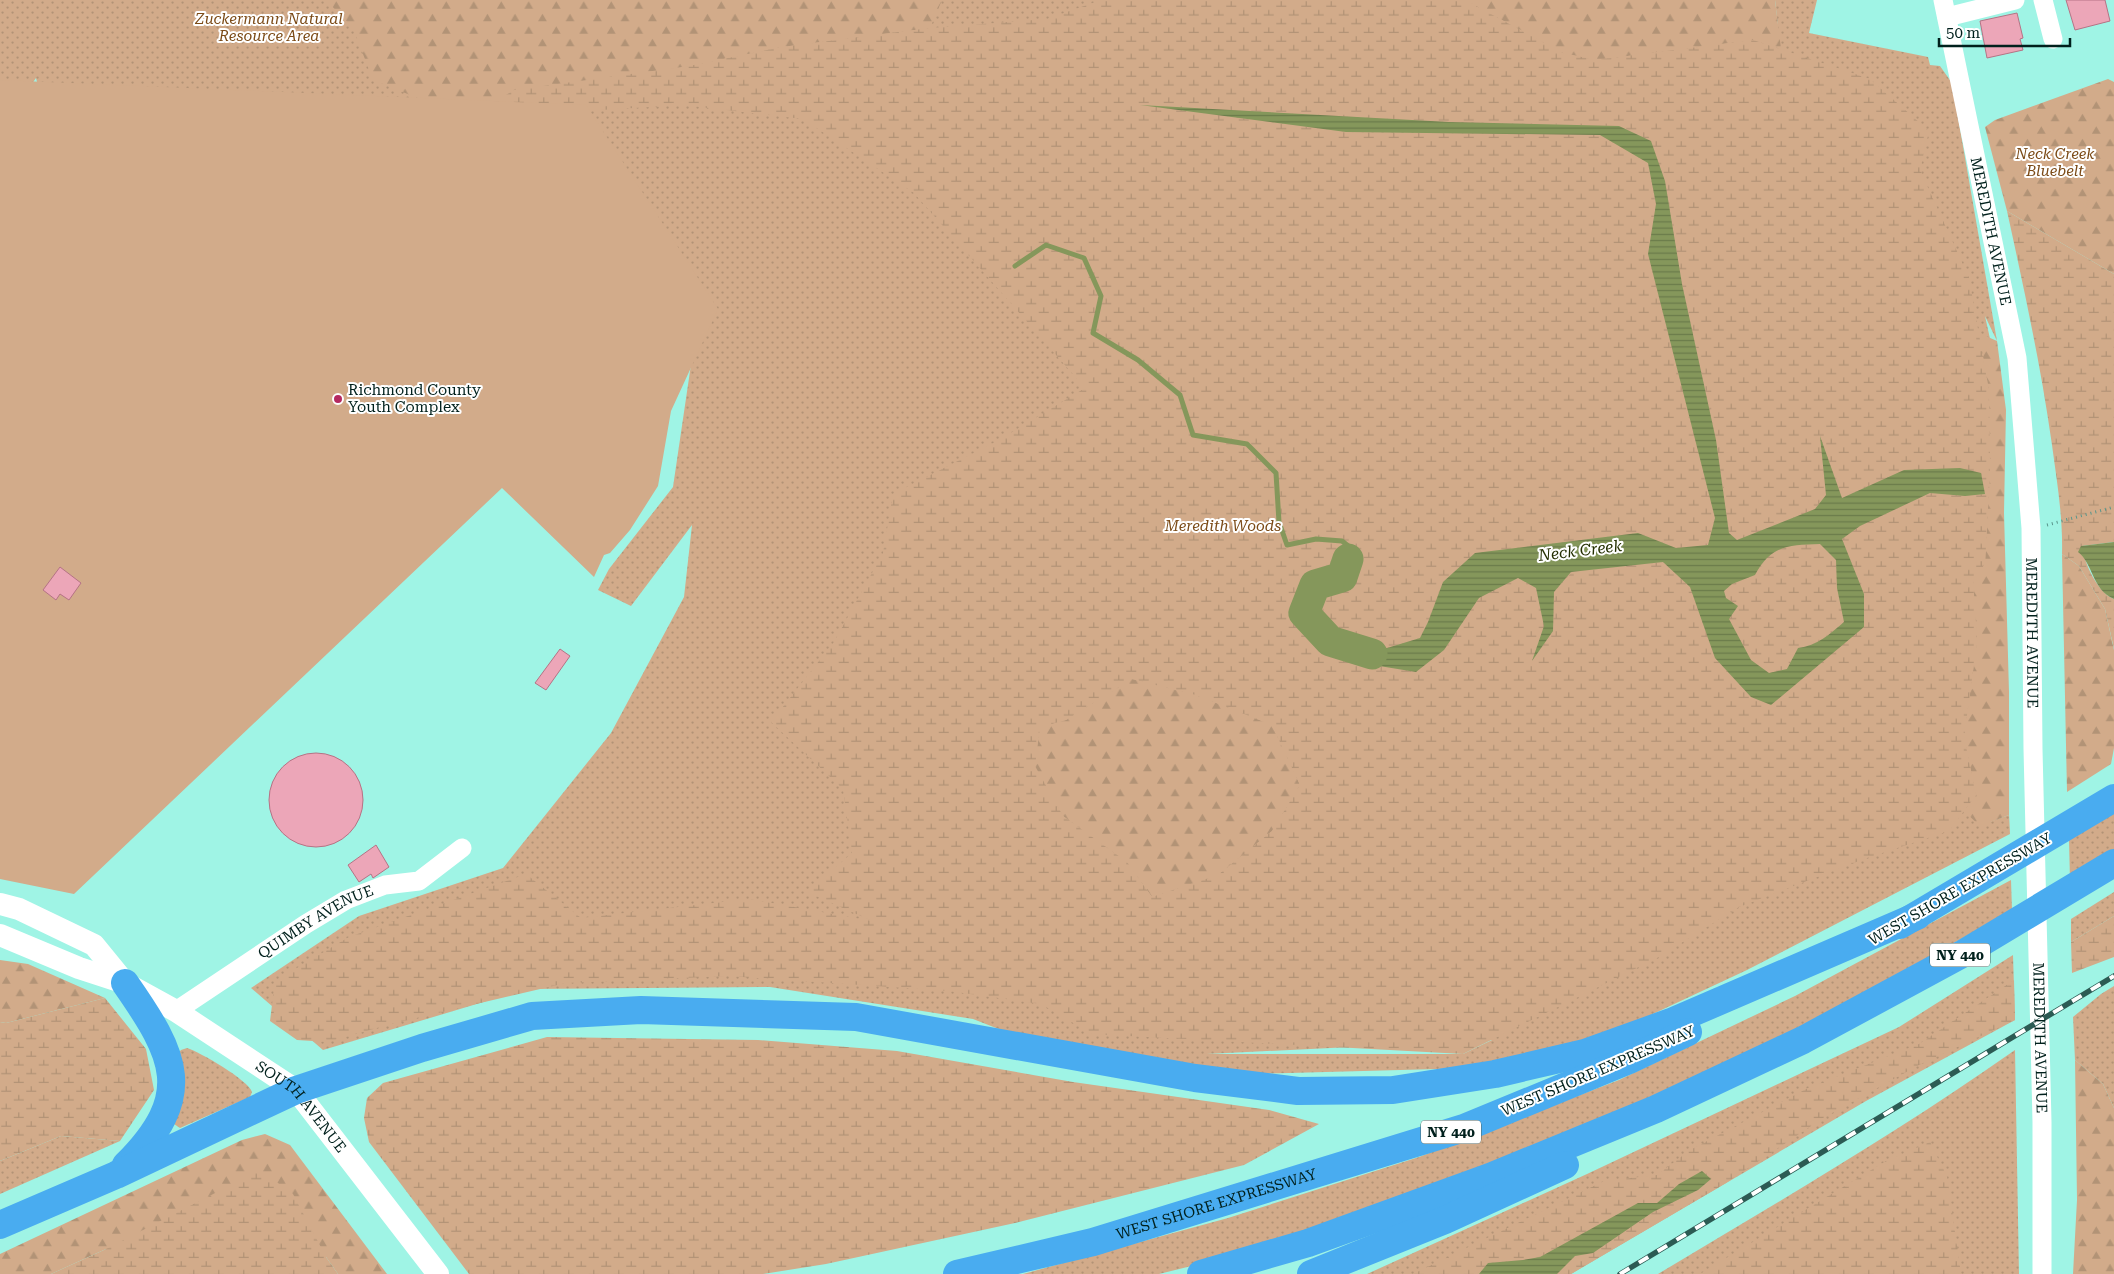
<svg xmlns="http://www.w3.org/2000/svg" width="2114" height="1274" viewBox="0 0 2114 1274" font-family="'Roboto Serif',serif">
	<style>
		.green { fill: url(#green-dots); fill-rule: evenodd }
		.forest { fill: url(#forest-firs) }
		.wetland { fill: url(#wetland-marsh); fill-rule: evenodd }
		.pitch { fill: #d2ab8a }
		.water { fill: url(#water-rules); fill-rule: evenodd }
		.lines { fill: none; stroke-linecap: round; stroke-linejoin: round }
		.stream { stroke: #85975b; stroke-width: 5 }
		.river { stroke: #85975b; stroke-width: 31 }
		.building { fill: #eca6b8; stroke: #b57385 }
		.path { stroke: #58958b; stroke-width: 3; stroke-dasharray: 1 4; stroke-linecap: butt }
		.minor { stroke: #fff; stroke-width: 19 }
		.tertiary { stroke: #fff; stroke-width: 22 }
		.motorway { stroke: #49acf0; stroke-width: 28 }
		.rail-casing { stroke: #2c5b54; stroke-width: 5.5 }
		.rail { stroke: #fff; stroke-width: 4; stroke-dasharray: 11; stroke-linecap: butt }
		.poi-dot { fill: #b52960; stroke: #fff; stroke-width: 2 }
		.labels { text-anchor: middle; stroke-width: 4; stroke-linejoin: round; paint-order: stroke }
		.shield { fill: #fff; stroke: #4c6360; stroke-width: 1 }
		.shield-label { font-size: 14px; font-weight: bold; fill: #00201c }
		.park-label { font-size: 15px; font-style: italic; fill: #7b4a16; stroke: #fff }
		.street-label { font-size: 15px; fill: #00201c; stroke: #fff }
		.poi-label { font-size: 15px; fill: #00201c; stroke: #fff; text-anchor: start }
		.water-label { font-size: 16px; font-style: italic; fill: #232e00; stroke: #fff }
	</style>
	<defs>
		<pattern id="green-dots" width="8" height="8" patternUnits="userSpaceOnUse" patternTransform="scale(1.25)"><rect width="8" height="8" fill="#d2ab8a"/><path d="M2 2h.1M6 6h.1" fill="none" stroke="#b29376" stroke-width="1.8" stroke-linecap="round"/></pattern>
		<pattern id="forest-firs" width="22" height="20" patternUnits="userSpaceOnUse" patternTransform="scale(1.25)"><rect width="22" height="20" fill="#d2ab8a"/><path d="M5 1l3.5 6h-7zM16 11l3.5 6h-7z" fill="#b29376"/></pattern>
		<pattern id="wetland-marsh" width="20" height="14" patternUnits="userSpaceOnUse" patternTransform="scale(1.25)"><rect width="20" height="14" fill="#d2ab8a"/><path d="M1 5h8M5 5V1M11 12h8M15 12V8" fill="none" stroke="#b29376"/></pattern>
		<pattern id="water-rules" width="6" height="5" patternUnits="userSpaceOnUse" patternTransform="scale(1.25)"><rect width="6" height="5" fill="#85975b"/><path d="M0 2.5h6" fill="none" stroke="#6a7b4a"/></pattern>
	</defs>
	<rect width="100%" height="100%" fill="#9ff4e5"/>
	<g class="green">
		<path d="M0,0H1644L1778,27L1775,0H1817L1809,33L1928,57L1930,65L1940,66L1952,83L1997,341L1985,316L1998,375L1989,822L2009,815L2010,834L1747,970L1610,1034L1475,1068L1255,1074L1019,1037L973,1019L770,987L527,989L323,1050L251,988L359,916L503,868L611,733L684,597L692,525L631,606L598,590L609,569L673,487L694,344L46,117L36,78L19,103L0,104ZM1492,1040L1463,1054H1207Z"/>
		<polygon points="2114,813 2114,855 2070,881 2069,840"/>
		<polygon points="2011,880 2012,910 1809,1025 1635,1108 1430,1190 1240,1254 1159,1274 1023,1274 1228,1218 1419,1157 1619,1080 1795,996"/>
		<polygon points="2114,892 2114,916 2071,942 2071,919"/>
		<polygon points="2013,955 2015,1020 1866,1101 1571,1274 1367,1274 1587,1174 1899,1027"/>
		<polygon points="2114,986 2114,1108 2103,1084 2075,1060 2073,1017 2101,994"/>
		<path d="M187,1048C200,1052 248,1080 252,1092L250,1097L180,1128L174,1124L177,1055L181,1050Z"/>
		<path d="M2015,1050L2019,1274H1658C1778,1202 1900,1131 2015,1050Z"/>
		<polygon points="61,1136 120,1141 0,1194 0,1161"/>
	</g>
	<g class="forest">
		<polygon points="326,0 942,0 930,28 782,47 689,66 467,118 373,80 353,28"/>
		<polygon points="1465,0 1775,0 1781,49 1753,40 1596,60 1563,53"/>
		<polygon points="2108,79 2114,82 2114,274 2007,211 1985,127 1995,120"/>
		<polygon points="1979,333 1997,341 2006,410 2004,513 2009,692 2009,815 1980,826 1964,811 1976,795 1964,737 1977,642 1973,579 1985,564 1990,472 1989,391"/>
		<polygon points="2062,554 2079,566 2105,609 2114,650 2114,748 2111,764 2067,792"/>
		<polygon points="1132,679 1196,695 1272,725 1300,785 1272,831 1218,875 1152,897 1127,862 1063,816 1034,766 1040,727 1066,720"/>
		<polygon points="0,960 28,964 105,998 6,1023 0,1022"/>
		<polygon points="2075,1060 2103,1084 2114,1108 2114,1274 2073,1274 2077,1200"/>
		<polygon points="265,1134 290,1145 387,1274 338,1274 326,1257 106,1249 51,1274 0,1274 0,1254 242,1140"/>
	</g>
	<g class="wetland">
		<path d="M1101,0H1465L1563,53L1596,60L1753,40L1870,79L1929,131L1920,170L1969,278L1989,391L1990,472L1985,564L1973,579L1977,642L1964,737L1976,795L1949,831L1864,859L1739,907L1657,958L1463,1054L1092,1034L1041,1004L949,991L728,976L566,983L391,1024L328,1042L297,1040L270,1021L275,981L349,937L526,874L581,918L749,899L872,921L807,892L852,853L843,789L771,722L834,642L883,553L893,494L999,440L1085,388L914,193L803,119L684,105L467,118L514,90L689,66L782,47L930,28L1047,19ZM1150,106L1449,122L1619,126L1665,181L1682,284L1716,440L1729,533L1737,541L1815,509L1826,495L1821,438L1842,498L1904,470L1981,473L1985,494L1965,496L1930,493L1860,526L1842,539L1864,594V627L1751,697L1715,658L1690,587L1663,562L1572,572L1554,592L1553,631L1533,659L1545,626L1536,588L1518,577L1479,598L1444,650L1361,663L1357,644L1387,648L1420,638L1428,622L1475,553L1638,533L1676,548L1708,545L1715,518L1648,254L1656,204L1648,163L1600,135L1346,132ZM1132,679L1196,695L1272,725L1300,785L1272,831L1218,875L1152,897L1127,862L1063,816L1035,766L1040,727L1066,720Z"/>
		<path d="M2007,211L2114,274V542L2082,546C2084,563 2098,593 2114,599V649L2105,609L2079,566L2062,554C2063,517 2057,482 2052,445C2041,366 2024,289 2007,211Z"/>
		<path d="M1820,544L1836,560L1837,588L1844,622C1830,634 1817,645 1798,649L1787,669L1769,673L1751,660L1728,619L1737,606L1726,598L1724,591L1732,584L1755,575C1771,545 1789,545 1820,544Z"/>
		<polygon points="2114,916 2114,957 2072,973 2071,942"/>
		<polygon points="2014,980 2015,1020 1919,1065 1823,1118 1726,1183 1571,1274 1557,1274 1575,1256 1593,1253 1653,1212 1698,1190 1679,1184 1657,1203 1638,1203 1540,1257 1523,1260 1489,1263 1479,1274 1413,1274 1604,1181 1657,1175 1690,1150 1808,1088 1919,1044"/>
		<polygon points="105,998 146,1049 154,1090 120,1141 61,1136 0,1161 0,1022 6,1023"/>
		<polygon points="547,1037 758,1040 897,1051 1073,1082 1269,1110 1319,1124 1244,1165 1015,1223 826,1264 763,1274 469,1274 369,1142 364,1118 367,1098 383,1083"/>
		<polygon points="1930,1142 1947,1177 1961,1274 1700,1274 1886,1161"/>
		<polygon points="260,1170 293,1194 326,1257 338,1274 51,1274 106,1249"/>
	</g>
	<polygon class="pitch" points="0,80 586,105 718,309 671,411 658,486 630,530 610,553 604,555 594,577 502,488 74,894 0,879"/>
	<g class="water">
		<path d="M1140,105L1449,122L1619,126L1651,141L1665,181L1682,284L1716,440L1729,533L1737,540L1815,509L1826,495L1820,436L1842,498L1904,470L1960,468L1981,473L1985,494L1965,496L1930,493L1860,526L1842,539L1864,594V627L1771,705L1751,697L1715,658L1690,587L1663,562L1571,572L1554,592L1553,631L1532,661L1544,626L1536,588L1518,578L1479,598L1444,650L1416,672L1361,663L1330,641L1387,648L1420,638L1428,622L1443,582L1475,553L1638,533L1676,548L1708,545L1715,518L1648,254L1656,204L1648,163L1600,135L1346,132ZM1820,544L1836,560L1837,588L1844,622C1830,634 1817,646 1798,648L1787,669L1769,673L1751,660L1729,619L1738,606L1726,598L1724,591L1732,584L1755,575C1771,545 1789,545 1820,544Z"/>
		<path d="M2114,542V599C2092,590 2093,563 2078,552L2081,546Z"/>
		<polygon points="1702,1171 1711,1179 1698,1190 1653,1212 1593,1253 1575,1256 1557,1274 1479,1274 1488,1263 1523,1260 1540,1257 1638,1203 1657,1203 1679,1184"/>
	</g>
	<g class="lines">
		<polyline class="stream" points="1015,266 1046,245 1084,258 1101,296 1093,333 1138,360 1180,395 1193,435 1247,444 1276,473 1279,522 1287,545 1316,539 1342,541 1352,549 1348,559"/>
		<polyline class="river" points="1348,559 1342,577 1315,585 1304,613 1330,641 1372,654"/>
	</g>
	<g class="building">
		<polygon points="2066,0 2105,0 2110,21 2075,30"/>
		<polygon points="2017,13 2023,38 2020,39 2023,50 1987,58 1980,21"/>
		<polygon points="60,567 81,583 69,600 60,594 56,600 43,590"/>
		<polygon points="560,649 570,656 546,690 535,683"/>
		<circle cx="316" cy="800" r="47"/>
		<polygon points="376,845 389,867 373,878 371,874 359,882 348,865"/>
	</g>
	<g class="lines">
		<polyline class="path" points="2047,525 2114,507"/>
		<g class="minor">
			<path id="s1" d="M1943,0L2017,358L2031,528L2033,749L2042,1122V1274"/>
			<polyline points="2043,0 2053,39"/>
			<polyline points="1947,17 2015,0"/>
			<path id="s2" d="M176,1011L306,924L346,900L385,885L419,881L462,848"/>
		</g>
		<g class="tertiary">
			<polyline points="0,904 19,909 94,945 125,983"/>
			<path id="s3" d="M0,935L79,968L125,983L176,1011L296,1090L438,1274"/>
		</g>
		<g class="motorway">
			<polyline points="1900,925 2114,798"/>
			<path d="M125,983C176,1056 196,1095 126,1165"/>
			<polyline points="0,1225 116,1175 296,1090 422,1048 532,1016 641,1010 856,1017 1195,1078 1298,1091 1393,1090 1495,1074 1585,1053 1671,1022 1917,916"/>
			<path id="s4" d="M957,1274L1093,1242L1464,1128L1629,1060L1688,1032"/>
			<polyline points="1201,1274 1308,1243 1490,1177 1656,1109 1803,1040 1964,953 2114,863"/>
			<polyline points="1311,1274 1445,1220 1565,1165"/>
		</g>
		<defs>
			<polyline id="rail" points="1620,1274 2114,976"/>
		</defs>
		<use href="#rail" class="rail-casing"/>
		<use href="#rail" class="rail"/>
	</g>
	<circle class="poi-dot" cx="338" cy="399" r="5"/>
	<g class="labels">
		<g class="shield">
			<rect x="1930" y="943.5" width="60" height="23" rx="4"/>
			<rect x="1421" y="1120.5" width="60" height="23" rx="4"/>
		</g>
		<g class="shield-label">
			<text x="1960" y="960">NY 440</text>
			<text x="1451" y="1137">NY 440</text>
		</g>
		<g class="park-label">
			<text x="269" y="24">Zuckermann Natural<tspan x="269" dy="17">Resource Area</tspan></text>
			<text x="2055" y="159">Neck Creek<tspan x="2055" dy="17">Bluebelt</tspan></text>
			<text x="1223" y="531">Meredith Woods</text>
		</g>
		<g class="street-label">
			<text dy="5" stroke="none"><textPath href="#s1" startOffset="236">MEREDITH AVENUE</textPath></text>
			<text dy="5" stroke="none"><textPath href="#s1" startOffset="641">MEREDITH AVENUE</textPath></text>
			<text transform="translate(1960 889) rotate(-30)" y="5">WEST SHORE EXPRESSWAY</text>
			<text dy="5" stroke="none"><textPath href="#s2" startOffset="166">QUIMBY AVENUE</textPath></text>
			<text dy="5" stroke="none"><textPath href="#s1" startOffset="1046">MEREDITH AVENUE</textPath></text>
			<text transform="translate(1598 1071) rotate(-23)" y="5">WEST SHORE EXPRESSWAY</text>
			<text dy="5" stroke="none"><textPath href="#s3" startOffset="351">SOUTH AVENUE</textPath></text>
			<text dy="5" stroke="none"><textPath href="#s4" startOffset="269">WEST SHORE EXPRESSWAY</textPath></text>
		</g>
		<g class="poi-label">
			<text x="348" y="395">Richmond County<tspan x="348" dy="17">Youth Complex</tspan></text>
		</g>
		<g class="water-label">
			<text transform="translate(1580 550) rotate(-7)" y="6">Neck Creek</text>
		</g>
	</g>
	<path d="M1939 38v8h131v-8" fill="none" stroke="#00201c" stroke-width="2.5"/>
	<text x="1946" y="38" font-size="15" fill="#00201c" stroke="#ffffff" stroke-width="4" paint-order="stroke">50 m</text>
</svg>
